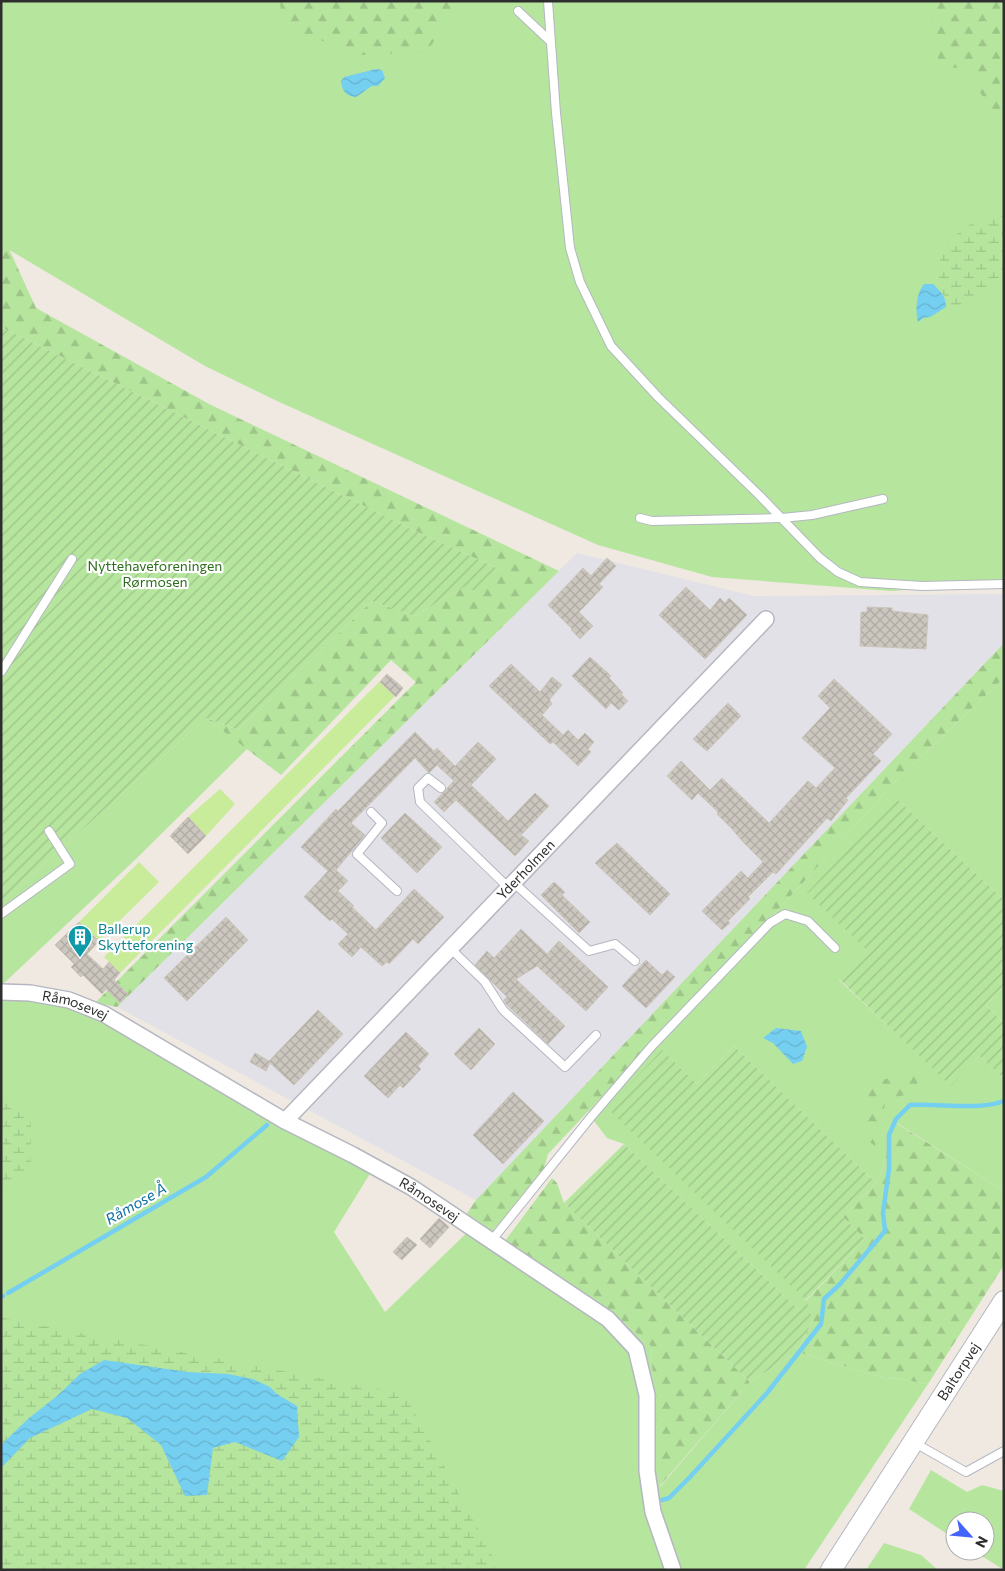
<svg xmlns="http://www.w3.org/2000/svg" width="1005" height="1571" viewBox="0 0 1005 1571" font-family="Commissioner,sans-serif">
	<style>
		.industrial { fill: #e3e1e8 }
		.grass { fill: #b6e59e }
		.forest { fill: url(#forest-firs) }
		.wetland { fill: url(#wetland-marsh) }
		.garden { fill: url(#garden-furrows) }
		.pitch { fill: #c9ec9a }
		.water { fill: url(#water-waves) }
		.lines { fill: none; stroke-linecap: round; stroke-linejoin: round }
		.stream { stroke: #75cff0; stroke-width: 4.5 }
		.building { fill: url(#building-cross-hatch); stroke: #cbc5ba }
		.service-casing { stroke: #b4b7c1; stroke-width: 10 }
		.minor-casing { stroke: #b4b7c1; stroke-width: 18 }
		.tertiary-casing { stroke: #b4b7c1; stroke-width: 22 }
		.service { stroke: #fff; stroke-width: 8 }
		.minor { stroke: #fff; stroke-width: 15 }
		.tertiary { stroke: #fff; stroke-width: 20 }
		.labels { text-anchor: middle; stroke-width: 4.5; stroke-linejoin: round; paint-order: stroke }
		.park-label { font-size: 14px; fill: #2c6e1b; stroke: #fff }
		.street-label { font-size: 14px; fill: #2e2e2e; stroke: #fff }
		.culture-label { font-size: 14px; fill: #0d838f; stroke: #fff; text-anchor: start }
		.water-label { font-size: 15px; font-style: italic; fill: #0d6fa3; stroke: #fff }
	</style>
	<defs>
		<pattern id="forest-firs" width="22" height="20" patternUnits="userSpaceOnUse" patternTransform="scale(1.25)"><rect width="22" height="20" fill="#b6e59e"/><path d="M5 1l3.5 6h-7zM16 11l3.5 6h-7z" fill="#9dc588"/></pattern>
		<pattern id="wetland-marsh" width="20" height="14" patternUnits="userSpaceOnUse" patternTransform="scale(1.25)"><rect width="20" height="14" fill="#b6e59e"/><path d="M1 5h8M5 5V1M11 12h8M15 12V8" fill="none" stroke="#9dc588"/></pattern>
		<pattern id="garden-furrows" width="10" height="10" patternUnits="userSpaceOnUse" patternTransform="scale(1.25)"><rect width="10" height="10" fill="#b6e59e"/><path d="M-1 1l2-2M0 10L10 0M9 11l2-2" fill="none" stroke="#9dc588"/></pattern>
		<pattern id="water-waves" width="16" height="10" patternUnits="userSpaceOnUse" patternTransform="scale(1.25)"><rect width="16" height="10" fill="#75cff0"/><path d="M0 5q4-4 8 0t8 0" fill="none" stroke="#66b2ce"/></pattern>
		<pattern id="building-cross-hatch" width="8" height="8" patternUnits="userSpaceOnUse" patternTransform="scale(1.25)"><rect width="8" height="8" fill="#cbc7bf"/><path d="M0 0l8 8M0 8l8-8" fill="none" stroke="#afaba4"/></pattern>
	</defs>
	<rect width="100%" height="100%" fill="#efe9e1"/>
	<polygon class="industrial" points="577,553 754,596 1004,594 1004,643 476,1200 117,1007"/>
	<g class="grass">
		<polygon points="1,1 1004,1 1004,582 891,591 712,577 598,545 277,401 205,366 1,245"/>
		<polygon points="1004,678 1004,900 896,798 867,950 839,980 951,1085 979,1056 1002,1077 1004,1075 1004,1191 894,1121 885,1162 876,1183 734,1046 697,1084 663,1051 806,1301 798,1309 624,1144 607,1138 591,1117 589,1111 787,900 896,781"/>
		<polygon points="206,718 247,749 138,857 3,984 1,984 1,903"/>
		<polygon points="1004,986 1004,1023 986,1005"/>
		<polygon points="1,1001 27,1001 66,1006 101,1020 279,1127 371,1172 334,1232 385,1312 479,1221 494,1229 505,1241 619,1318 651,1346 660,1487 750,1382 797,1352 874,1375 928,1384 804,1570 1,1570"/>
		<polygon points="931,1470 967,1492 982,1485 1004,1491 1004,1570 974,1551 985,1551 985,1521 955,1521 955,1539 909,1509"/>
		<polygon points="884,1543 921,1555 938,1570 866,1570"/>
	</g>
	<g class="forest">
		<polygon points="280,1 456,1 459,8 426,52 360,55 282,26"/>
		<polygon points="934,1 1004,1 1004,125 1002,126 964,68 940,67 930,27"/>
		<polygon points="1,245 9,249 36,308 209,404 559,571 117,1007 95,1003 416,682 391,660 281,775 206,718 238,730 372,601 414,616 464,587 501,570 411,529 1,327"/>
		<polygon points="1004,643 1004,678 896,781 787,900 548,1154 541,1179 494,1229 466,1215 476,1200"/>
		<polygon points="919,1072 916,1092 886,1100 875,1146 866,1139 867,1083"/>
		<polygon points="893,1121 1004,1191 1004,1265 928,1384 874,1375 797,1352 813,1320 806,1301 865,1239 843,1217 876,1183 885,1162"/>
		<polygon points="552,1178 557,1183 564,1203 750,1382 659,1487 651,1346 619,1318 505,1241"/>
	</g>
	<g class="wetland">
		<polygon points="1004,215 1004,284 968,303 946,307 946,298 939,290 938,264 950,239 978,219"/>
		<polygon points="1,1092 31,1115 31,1166 1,1197"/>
		<polygon points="1,1317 12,1320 405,1394 500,1570 1,1570 1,1468 30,1438 92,1409 127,1418 161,1445 185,1496 207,1495 213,1448 235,1442 282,1461 297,1405 277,1394 270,1387 228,1374 188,1372 153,1368 80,1374 1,1445"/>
	</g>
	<g class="garden">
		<polygon points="1,327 411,529 501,570 481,593 464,587 414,616 372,601 238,730 206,718 1,903"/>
		<polygon points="896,798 1004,900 1004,986 986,1005 1004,1023 1004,1075 1002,1077 979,1056 951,1086 839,979 867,950 807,893"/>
		<polygon points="734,1046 876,1183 843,1217 865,1239 806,1300 813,1320 797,1352 750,1382 564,1203 624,1144 798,1309 806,1300 607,1108 662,1050 697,1084"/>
	</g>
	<g class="pitch">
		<polygon points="387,674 403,688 120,973 104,957"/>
		<polygon points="220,789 235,804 206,836 188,817"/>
		<polygon points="139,862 159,882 98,942 79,922"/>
	</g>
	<g class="water">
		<path d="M376,69L382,70L385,78L378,86H372L356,97C346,96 342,91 341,81L344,77Z"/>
		<path d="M924,284H933C941,292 946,296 946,307L930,317L923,318L918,322C915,311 916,293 924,284Z"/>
		<polygon points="776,1028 801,1031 807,1047 802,1061 793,1064 773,1043 763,1038"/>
		<polygon points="104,1360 188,1372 228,1374 253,1379 270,1387 277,1394 297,1406 299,1437 282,1461 235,1442 213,1448 207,1495 185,1496 161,1445 127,1418 92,1409 30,1438 1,1468 1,1445 29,1418 57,1396 80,1374"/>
	</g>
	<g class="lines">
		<g class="stream">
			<polyline points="8,1293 206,1177 267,1125"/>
			<polyline points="1,1297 3,1296"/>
			<path d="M662,1500L669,1498L690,1477L767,1393L821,1324L824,1299L840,1284L885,1231L883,1213L889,1169V1135L896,1119L910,1105C938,1103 979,1111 1004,1101"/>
		</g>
	</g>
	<g class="building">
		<polygon points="607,558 616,566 599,584 603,587 579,612 593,626 580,639 571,630 572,629 548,605 583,568 591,576"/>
		<polygon points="686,587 710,610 720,598 725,603 729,598 747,615 705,659 659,615"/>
		<polygon points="867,607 892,608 892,611 928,615 926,649 860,646 861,612 867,612"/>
		<polygon points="590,657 611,676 609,678 623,693 621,694 628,701 619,710 611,703 606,709 572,676"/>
		<polygon points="511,664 540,692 552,677 562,685 550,699 550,701 552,704 542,715 563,735 568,730 578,740 585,733 594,742 588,749 591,752 578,766 553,742 550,744 489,686"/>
		<polygon points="387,674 403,688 396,697 380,682"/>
		<polygon points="834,679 892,734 873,754 881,761 846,798 848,800 831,821 827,818 776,874 773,872 748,897 750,899 728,921 730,923 722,930 702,911 741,871 748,878 763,862 743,842 732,829 717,814 718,812 698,793 692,800 667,776 681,761 710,790 722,778 769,823 808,781 816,788 835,768 802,738 830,708 818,696"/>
		<polygon points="728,703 741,716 707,751 693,739"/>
		<polygon points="415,732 434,751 437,748 455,766 478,742 496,759 471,785 508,821 535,793 549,806 521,835 529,841 515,856 456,800 444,812 434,802 454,781 437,765 429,773 415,758 351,823 365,835 336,870 348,881 338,891 354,906 352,907 376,930 414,889 444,917 418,944 413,939 389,964 387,962 382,966 361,947 352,957 338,944 348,934 332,919 330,921 304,897 328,871 301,847 336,809 338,811"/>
		<polygon points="405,813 442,847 417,873 381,838"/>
		<polygon points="188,817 206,836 188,854 170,836"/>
		<polygon points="617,843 670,894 650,915 595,863"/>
		<polygon points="554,882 565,892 562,895 590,922 579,933 541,895"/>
		<polygon points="226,917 248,940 187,1001 164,978"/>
		<polygon points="79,922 99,941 87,954 103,969 109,962 120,973 114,980 128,994 120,1003 106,989 102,994 83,975 81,977 71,967 74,964 55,945"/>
		<polygon points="521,929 547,954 559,941 608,987 586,1011 537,966 516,979 565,1026 548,1044 506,1004 504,1000 507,997 475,965 487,951 494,958"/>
		<polygon points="646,960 662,975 667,970 675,977 646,1008 622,986"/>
		<polygon points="318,1010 343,1034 294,1085 270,1063 266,1071 250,1062 255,1053 269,1061"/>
		<polygon points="479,1028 495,1044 471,1070 454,1054"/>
		<polygon points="406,1032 429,1054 418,1066 421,1069 403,1088 400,1085 388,1098 364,1076"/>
		<polygon points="513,1092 544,1121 503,1164 473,1135"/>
		<polygon points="439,1218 449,1227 430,1248 420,1239"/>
		<polygon points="407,1237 417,1245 402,1260 393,1252"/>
	</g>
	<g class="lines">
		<defs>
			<g id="service">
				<polyline points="548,1 556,113 570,248 580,282 611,346 658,397 759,495 820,558 838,572 860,582 922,586 1004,584"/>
				<polyline points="518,11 550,41"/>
				<polyline points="640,518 652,521 782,518 812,515 883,499"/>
				<polyline points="1,672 72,559"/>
				<polyline points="441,788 428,778 418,788 420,802 509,888"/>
				<polyline points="371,812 382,823 357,854 397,891"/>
				<polyline points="514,883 589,951 615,944 635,961"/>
				<polyline points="1,914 70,864 49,831"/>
				<polyline points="451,949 485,982 503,1010 565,1067 596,1035"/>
				<polyline points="492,1240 591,1117 651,1047 770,923 785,914 808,921 835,948"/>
				<polyline points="915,1443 966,1472 1004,1451"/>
			</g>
			<g id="minor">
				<path id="s1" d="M1,992L30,993L69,1000L104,1014L285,1121L353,1155L411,1187L608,1319L636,1349L647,1395V1471L653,1512L673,1570"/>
				<path id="s2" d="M285,1121L766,619"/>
			</g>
			<g id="tertiary">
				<path id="s3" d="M831,1570L1004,1301"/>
			</g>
		</defs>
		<use href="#service" class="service-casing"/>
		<use href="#minor" class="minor-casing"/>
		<use href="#tertiary" class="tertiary-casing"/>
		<use href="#service" class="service"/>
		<use href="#minor" class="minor"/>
		<use href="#tertiary" class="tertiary"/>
	</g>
	<defs>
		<symbol id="building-pin" viewBox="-11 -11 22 30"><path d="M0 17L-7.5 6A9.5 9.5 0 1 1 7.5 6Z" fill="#0f9aa8" stroke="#fff"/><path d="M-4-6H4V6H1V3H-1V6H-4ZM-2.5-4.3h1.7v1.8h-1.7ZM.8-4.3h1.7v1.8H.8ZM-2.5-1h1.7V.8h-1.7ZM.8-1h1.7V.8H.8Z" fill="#fff"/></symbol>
	</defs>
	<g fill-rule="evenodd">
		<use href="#building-pin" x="66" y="923" width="28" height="38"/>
	</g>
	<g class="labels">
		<g class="park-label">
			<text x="155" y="571">Nyttehaveforeningen<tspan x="155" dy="16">Rørmosen</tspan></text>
		</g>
		<g class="street-label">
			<text dy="5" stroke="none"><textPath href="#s2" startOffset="348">Yderholmen</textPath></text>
			<text dy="5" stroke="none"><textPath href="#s1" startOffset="76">Råmosevej</textPath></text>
			<text dy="5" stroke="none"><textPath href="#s1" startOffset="481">Råmosevej</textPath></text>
			<text dy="5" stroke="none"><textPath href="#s3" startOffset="236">Baltorpvej</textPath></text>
		</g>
		<g class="culture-label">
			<text x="98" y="934">Ballerup<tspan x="98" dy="16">Skytteforening</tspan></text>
		</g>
		<g class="water-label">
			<text transform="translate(136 1204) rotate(-30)" y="5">Råmose Å</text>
		</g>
	</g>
	<rect width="1005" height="1571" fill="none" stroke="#2e2e2e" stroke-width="5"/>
	<g transform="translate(970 1536) rotate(117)"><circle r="24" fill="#ffffff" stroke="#ababab"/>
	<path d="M0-4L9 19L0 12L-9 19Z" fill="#4264fb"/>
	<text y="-8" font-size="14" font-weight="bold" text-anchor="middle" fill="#2e2e2e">N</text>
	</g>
</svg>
